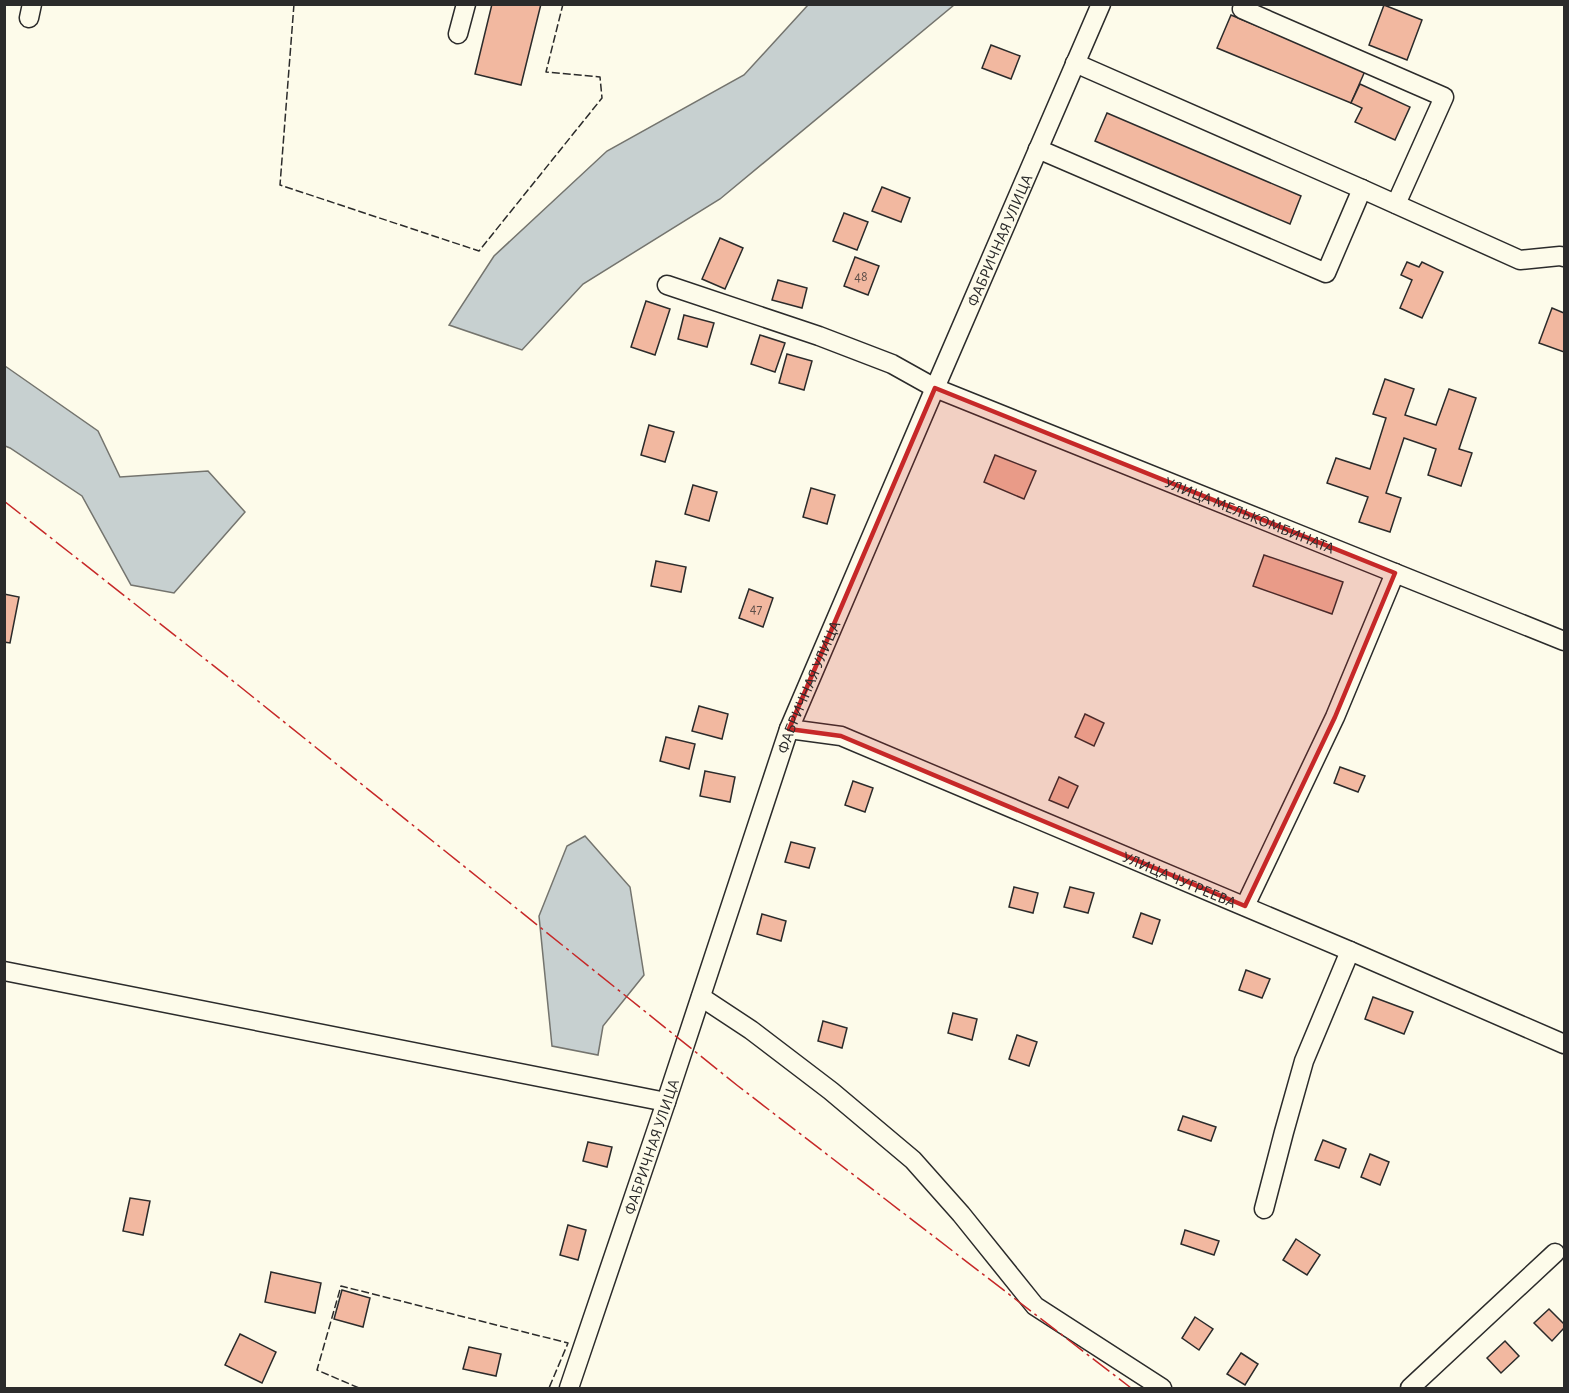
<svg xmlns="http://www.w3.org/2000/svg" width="1569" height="1393" viewBox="0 0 1569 1393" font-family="'Alegreya Sans',sans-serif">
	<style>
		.water { fill: #c7d0d0; stroke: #74746e; stroke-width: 1.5 }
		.building { fill: #f2b8a0; stroke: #2b2b2b; stroke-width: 1.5 }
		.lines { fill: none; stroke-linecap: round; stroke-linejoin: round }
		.minor-casing { stroke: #2b2b2b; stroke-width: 21 }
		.minor { stroke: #fdfbea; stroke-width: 18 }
		.fence { stroke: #2b2b2b; stroke-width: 1.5; stroke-dasharray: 8 3; stroke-linecap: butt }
		.power { stroke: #c62828; stroke-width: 1.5; stroke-dasharray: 21 4.5 3 4.5; stroke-linecap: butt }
		.marked { fill: #c62828; fill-opacity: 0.2; stroke: #c62828; stroke-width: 4.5; stroke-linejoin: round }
		.labels { text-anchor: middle; stroke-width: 4.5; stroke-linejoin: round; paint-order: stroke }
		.number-label { font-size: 14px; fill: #5d4e48 }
		.street-label { font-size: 16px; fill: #2b2b2b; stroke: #fdfbea }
	</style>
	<rect width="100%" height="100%" fill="#fdfbea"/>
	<g class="water">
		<polygon points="808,5 954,5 720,199 583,284 522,350 449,325 494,256 607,151 744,75"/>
		<polygon points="5,366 98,431 120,477 208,471 245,512 174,593 131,585 82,496 10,448 5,446"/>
		<polygon points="585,836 630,887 644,975 603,1026 598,1055 552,1046 539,916 567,846"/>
	</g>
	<g class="building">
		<polygon points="492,4 541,4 521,85 475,74"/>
		<polygon points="1384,5 1422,20 1407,60 1369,45"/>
		<polygon points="1231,15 1365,71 1351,103 1217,48"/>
		<polygon points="991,45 1020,56 1011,79 982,68"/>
		<polygon points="1360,84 1410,107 1395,140 1355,122 1362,108 1351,103"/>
		<polygon points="1107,113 1301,196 1290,224 1095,141"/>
		<polygon points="882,187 910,198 901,222 872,211"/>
		<polygon points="844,213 868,222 857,250 833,241"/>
		<polygon points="720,238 743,248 725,289 702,279"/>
		<polygon points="855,257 879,266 868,295 844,286"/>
		<polygon points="1407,262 1419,267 1422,262 1443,272 1422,318 1400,308 1412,280 1401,275"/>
		<polygon points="778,280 807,288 802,308 772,300"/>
		<polygon points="646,301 670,309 655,355 631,347"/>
		<polygon points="1552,308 1564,313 1564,352 1539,343"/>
		<polygon points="684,315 714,323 707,347 678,339"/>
		<polygon points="760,335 785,343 775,372 751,364"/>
		<polygon points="787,354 812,361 804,390 779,383"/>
		<polygon points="1385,379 1414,389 1405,415 1436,425 1449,389 1476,398 1459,449 1472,453 1461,486 1428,475 1436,449 1404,438 1386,493 1401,498 1390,532 1359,522 1368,497 1327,483 1336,458 1370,469 1386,418 1373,414"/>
		<polygon points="649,425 674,432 665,462 641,455"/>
		<polygon points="995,455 1036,471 1024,499 984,482"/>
		<polygon points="693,485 717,492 709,521 685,514"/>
		<polygon points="811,488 835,495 827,524 803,517"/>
		<polygon points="1264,555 1343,582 1332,614 1253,586"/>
		<polygon points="656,561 686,567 681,592 651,586"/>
		<polygon points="749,589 773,598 763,627 739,618"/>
		<polygon points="4,594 19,597 10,643 4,642"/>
		<polygon points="699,706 728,714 722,739 692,731"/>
		<polygon points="1085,714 1104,723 1094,746 1075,737"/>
		<polygon points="666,737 695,744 689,769 660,761"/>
		<polygon points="1340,767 1365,776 1358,792 1334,783"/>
		<polygon points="705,771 735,777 730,802 700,796"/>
		<polygon points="1059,777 1078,786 1068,808 1049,800"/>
		<polygon points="853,781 873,788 865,812 845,805"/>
		<polygon points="791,842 815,848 809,868 785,862"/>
		<polygon points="1014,887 1038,893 1033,913 1009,907"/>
		<polygon points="1070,887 1094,893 1088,913 1064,907"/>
		<polygon points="1141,913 1160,920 1152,944 1133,937"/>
		<polygon points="762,914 786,921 781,941 757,934"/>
		<polygon points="1246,970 1270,979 1262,998 1239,990"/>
		<polygon points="1373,997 1413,1012 1404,1034 1365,1019"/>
		<polygon points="953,1013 977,1019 972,1040 948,1033"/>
		<polygon points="823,1021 847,1028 842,1048 818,1041"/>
		<polygon points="1017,1035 1037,1042 1029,1066 1009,1059"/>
		<polygon points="1183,1116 1216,1127 1211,1141 1178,1130"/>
		<polygon points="1323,1140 1346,1149 1339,1168 1315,1160"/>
		<polygon points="588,1142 612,1147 607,1167 583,1161"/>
		<polygon points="1370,1154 1389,1162 1380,1185 1361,1177"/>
		<polygon points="130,1198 150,1201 143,1235 123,1231"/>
		<polygon points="568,1225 586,1230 578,1260 560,1255"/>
		<polygon points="1185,1230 1219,1241 1214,1255 1181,1244"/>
		<polygon points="1296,1239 1320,1255 1307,1275 1283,1260"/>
		<polygon points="271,1272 321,1283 315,1313 265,1302"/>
		<polygon points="342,1290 370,1298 363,1327 334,1319"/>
		<polygon points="1549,1309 1564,1324 1564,1328 1552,1341 1534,1323"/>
		<polygon points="1195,1317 1213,1329 1199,1350 1182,1338"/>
		<polygon points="240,1334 276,1352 262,1383 225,1365"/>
		<polygon points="1505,1341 1519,1356 1501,1373 1487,1358"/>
		<polygon points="469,1347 501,1354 496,1376 463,1369"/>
		<polygon points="1241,1353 1258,1364 1245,1385 1227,1374"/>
	</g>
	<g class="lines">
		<defs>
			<g id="minor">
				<polyline points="1242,9 1444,97 1396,204"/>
				<polyline points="29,18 32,4"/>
				<polyline points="458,34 466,4"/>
				<polyline points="1075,63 1362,189 1520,260 1560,256 1564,257"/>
				<polyline points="1038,149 1326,273 1362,189"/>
				<path id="s1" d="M667,285L819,336L892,364L935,388L1564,641"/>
				<path id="s2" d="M789,729L841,736L1350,951L1564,1044"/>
				<polyline points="1245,906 1335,717 1395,573"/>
				<polyline points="4,971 666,1102"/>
				<polyline points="701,997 751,1030 831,1091 913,1160 961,1214 1035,1306 1162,1388"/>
				<polyline points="1264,1209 1284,1132 1304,1061 1350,951"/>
				<path id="s3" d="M569,1388L666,1102L789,729L935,388L1101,4"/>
				<polyline points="1410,1388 1555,1253"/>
			</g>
		</defs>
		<use href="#minor" class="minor-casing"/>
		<use href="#minor" class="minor"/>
		<g class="fence">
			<polyline points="294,4 280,185 479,251 602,98 600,77 546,72 563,4"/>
			<polyline points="359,1388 317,1370 341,1286 568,1343 549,1388"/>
		</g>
		<polyline class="power" points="4,501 238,685 738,1086 1131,1388"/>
	</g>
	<path class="marked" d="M935,388L1395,573L1335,717L1245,906L841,736L789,729Z"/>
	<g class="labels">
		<g class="number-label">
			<text x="861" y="281">48</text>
			<text x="756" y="613">47</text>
		</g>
		<g class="street-label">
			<text dy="6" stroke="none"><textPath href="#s3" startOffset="1227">ФАБРИЧНАЯ УЛИЦА</textPath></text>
			<text dy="6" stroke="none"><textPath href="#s1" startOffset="627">УЛИЦА МЕЛЬКОМБИНАТА</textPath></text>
			<text dy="6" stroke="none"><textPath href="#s3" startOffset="741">ФАБРИЧНАЯ УЛИЦА</textPath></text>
			<text dy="6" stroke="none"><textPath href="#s2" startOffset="420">УЛИЦА ЧУГРЕЕВА</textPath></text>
			<text dy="6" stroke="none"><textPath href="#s3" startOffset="255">ФАБРИЧНАЯ УЛИЦА</textPath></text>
		</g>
	</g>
	<rect width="1569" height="1393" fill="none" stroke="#2b2b2b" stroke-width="12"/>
</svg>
